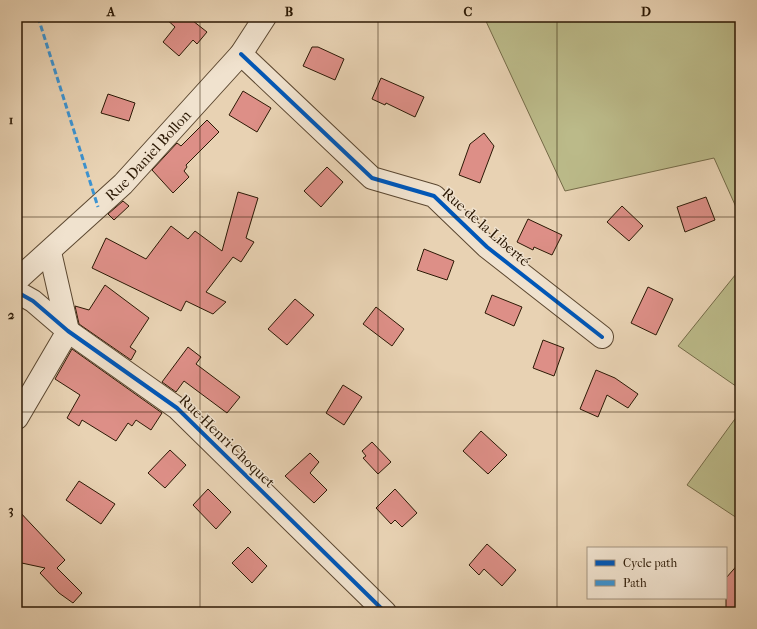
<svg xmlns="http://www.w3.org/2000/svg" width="757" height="629" viewBox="0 0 757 629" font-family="'IM FELL French Canon',serif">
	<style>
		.green { fill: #bbba89; stroke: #746a47 }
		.building { fill: #dd8f87; stroke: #2c1905 }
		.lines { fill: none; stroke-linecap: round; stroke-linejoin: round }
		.minor-casing { stroke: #5b4730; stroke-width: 24 }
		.minor { stroke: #f0e2ce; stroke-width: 22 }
		.quiet { stroke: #3c93d1; stroke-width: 3; stroke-dasharray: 6 3; stroke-linecap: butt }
		.cycleway-casing { stroke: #f0e2ce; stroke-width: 6 }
		.cycleway { stroke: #0057b8; stroke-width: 4 }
		.grid { fill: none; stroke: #2c1905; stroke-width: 1; stroke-opacity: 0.55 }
		.labels { text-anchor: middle; stroke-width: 3; stroke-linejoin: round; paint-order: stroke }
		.street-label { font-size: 15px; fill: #2c1905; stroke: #f0e2ce }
		.neatline { fill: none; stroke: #2c1905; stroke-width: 1.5 }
		.grid-label { font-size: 13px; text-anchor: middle; font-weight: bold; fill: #2c1905 }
	</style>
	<rect width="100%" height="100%" fill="#e8d2b3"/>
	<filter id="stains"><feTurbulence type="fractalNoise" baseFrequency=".005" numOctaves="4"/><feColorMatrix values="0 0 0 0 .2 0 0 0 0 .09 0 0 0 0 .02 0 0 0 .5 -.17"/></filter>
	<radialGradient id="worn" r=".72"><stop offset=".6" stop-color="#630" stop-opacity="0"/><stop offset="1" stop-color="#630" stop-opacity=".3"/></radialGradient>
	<g class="green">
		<polygon points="484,17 740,17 740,216 714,158 565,191"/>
		<polygon points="740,269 740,389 678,346"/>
		<polygon points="740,412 740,520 687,485"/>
	</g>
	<g class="building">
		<polygon points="164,17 188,17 207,32 197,44 193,40 179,56 163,42 175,27"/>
		<polygon points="312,47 318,47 344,59 335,80 303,66"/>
		<polygon points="381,78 424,97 415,117 386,103 385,105 372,99"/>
		<polygon points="243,91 271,108 257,132 229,115"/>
		<polygon points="108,94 135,103 129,121 101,113"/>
		<polygon points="207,120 219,132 186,165 187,167 184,171 189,177 173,193 152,170 177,143 181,146"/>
		<polygon points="484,133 494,146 480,183 459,175 470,144"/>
		<polygon points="327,167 343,182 321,207 304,191"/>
		<polygon points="238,192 258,198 246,238 254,242 241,262 233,257 206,292 226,302 213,314 186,301 181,311 92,268 106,238 146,259 171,226 188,239 195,231 222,251"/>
		<polygon points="706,197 715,220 685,232 677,207"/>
		<polygon points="123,201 129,206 114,220 108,214"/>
		<polygon points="622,206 643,226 629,241 607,222"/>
		<polygon points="528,219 562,235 552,255 534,247 533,250 517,242"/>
		<polygon points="424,249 454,261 447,280 417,270"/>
		<polygon points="105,285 149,318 130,347 136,351 131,360 79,324 75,306 89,310"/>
		<polygon points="648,287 673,299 656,335 631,323"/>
		<polygon points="492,295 522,307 514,326 485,313"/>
		<polygon points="295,299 314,315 287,345 268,329"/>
		<polygon points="376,307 404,329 392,346 363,324"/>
		<polygon points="543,340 564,348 554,376 533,368"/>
		<polygon points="188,347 201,357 196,364 240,397 227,413 184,381 176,392 162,382"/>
		<polygon points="72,349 162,413 151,430 136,420 132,426 128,423 116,441 82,420 79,426 67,418 80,395 55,379"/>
		<polygon points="596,370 615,378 638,394 628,408 607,395 598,417 580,409"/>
		<polygon points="343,385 362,397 344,425 326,413"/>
		<polygon points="481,431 507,455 488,474 463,451"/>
		<polygon points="372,442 391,462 378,474 363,458 366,456 362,451"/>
		<polygon points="170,450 186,465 165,488 148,473"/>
		<polygon points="310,453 319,462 310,473 327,490 314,503 285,476"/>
		<polygon points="79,481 115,504 101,524 66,500"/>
		<polygon points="208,489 231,512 216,529 193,505"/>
		<polygon points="395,489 417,513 402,527 395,520 391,524 376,508"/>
		<polygon points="17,509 65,560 57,568 82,593 73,603 59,593 40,573 45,568 17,562"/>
		<polygon points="487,544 516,570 502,586 484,569 479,575 469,565"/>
		<polygon points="248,547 267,566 252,583 232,563"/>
		<polygon points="740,562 740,612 731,612 726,608 726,578"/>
	</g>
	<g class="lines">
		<defs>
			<g id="minor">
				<polyline points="241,54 372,178 434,196 487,247 602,337"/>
				<polyline points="50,252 68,331"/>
				<path id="s1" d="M17,280L123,184L241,54L265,17"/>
				<polyline points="17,292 33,301 68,331 177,408 385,612"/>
				<polyline points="17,418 68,331"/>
			</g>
		</defs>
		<use href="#minor" class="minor-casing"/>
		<use href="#minor" class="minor"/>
		<polyline class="quiet" points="38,17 98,207"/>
		<defs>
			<g id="cycleway">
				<polyline points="241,54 372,178 434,196 487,247 602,337"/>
				<polyline points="17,292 33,301 68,331 177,408 385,612"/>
			</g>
		</defs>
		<use href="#cycleway" class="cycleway-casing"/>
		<use href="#cycleway" class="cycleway"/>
	</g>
	<path class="grid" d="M200,17V612M378,17V612M557,17V612M17,217H740M17,412H740"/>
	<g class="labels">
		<g class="street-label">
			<text dy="5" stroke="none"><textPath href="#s1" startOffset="181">Rue Daniel Bollon</textPath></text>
			<text transform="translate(486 227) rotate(41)" y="5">Rue de la Liberté</text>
			<text transform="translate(227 441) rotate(44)" y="5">Rue Henri Choquet</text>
		</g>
	</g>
	<rect width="757" height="629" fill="none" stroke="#e8d2b3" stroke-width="44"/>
	<rect x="587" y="547" width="140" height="52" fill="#f0e2ce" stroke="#a2927e"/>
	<rect x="595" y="560" width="20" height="6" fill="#0057b8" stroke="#a2927e"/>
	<text x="623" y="567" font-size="12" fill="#2c1905">Cycle path</text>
	<rect x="595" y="580" width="20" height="6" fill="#3c93d1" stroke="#a2927e"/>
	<text x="623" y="587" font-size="12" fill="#2c1905">Path</text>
	<rect x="22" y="22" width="713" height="585" class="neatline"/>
	<g class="grid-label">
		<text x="111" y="16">A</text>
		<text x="289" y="16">B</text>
		<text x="468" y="16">C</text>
		<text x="646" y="16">D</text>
		<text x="11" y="124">1</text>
		<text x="11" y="319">2</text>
		<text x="11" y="514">3</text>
	</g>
	<rect width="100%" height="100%" filter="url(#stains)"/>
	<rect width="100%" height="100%" fill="url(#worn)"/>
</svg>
